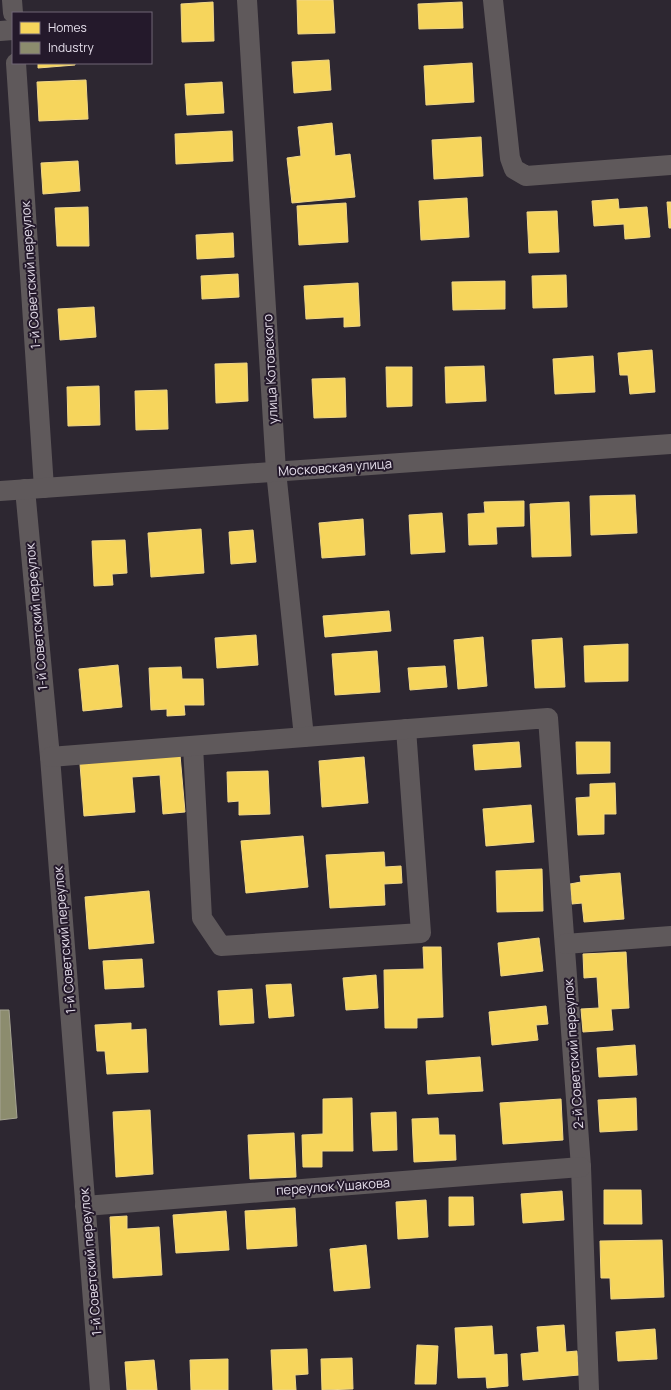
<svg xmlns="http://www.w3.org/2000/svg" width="671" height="1390" viewBox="0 0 671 1390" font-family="Manrope,sans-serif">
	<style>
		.homes { fill: #f6d55c; stroke: #f1d787 }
		.industry { fill: #8c8c6e; stroke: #a6a493 }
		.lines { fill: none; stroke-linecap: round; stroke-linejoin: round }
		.minor { stroke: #5f595b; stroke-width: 20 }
		.labels { text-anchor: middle; stroke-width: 4; stroke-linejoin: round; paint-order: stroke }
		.street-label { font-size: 13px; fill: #e4ddea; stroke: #24192b }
	</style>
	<rect width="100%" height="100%" fill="#2d2731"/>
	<g class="homes">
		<polygon points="297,0 333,0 335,33 298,34"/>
		<polygon points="213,2 214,41 182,42 181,4"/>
		<polygon points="462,2 463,28 419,29 418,4"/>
		<polygon points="329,60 331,90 294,93 292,62"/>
		<polygon points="38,63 75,63 75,65 38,68"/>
		<polygon points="472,63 474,102 426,105 424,66"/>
		<polygon points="86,80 88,119 39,121 37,82"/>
		<polygon points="222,82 224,113 187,115 185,84"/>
		<polygon points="332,123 335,156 350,154 355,197 292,203 287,158 301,156 298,127"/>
		<polygon points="232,131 233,161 176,164 175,134"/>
		<polygon points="481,137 483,176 434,179 432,140"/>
		<polygon points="78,161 80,191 43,194 41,163"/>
		<polygon points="467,198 469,237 421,240 419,201"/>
		<polygon points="618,199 619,209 647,207 650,237 625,239 624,224 594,226 592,201"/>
		<polygon points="667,202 671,202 671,228 669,228"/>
		<polygon points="346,203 348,242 299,245 297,206"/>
		<polygon points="88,207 89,246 57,246 55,208"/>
		<polygon points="557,211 559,252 529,253 527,212"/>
		<polygon points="233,233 234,257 197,259 196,235"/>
		<polygon points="238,274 239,297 202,299 201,276"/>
		<polygon points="566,275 567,307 533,308 532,276"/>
		<polygon points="505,281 505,309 453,310 452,282"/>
		<polygon points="358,283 360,326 344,327 344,317 306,319 304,286"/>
		<polygon points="94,307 96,337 60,340 58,309"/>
		<polygon points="652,350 655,392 630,394 628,375 620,375 618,353"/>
		<polygon points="593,356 595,392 555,394 553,359"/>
		<polygon points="247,363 248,401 216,403 215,364"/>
		<polygon points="484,366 486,401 446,403 445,367"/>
		<polygon points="386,367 412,367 412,406 387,407"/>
		<polygon points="345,378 346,417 314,418 312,379"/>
		<polygon points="99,386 100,425 68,426 67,387"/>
		<polygon points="167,390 168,429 136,430 135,391"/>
		<polygon points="635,495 637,533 591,535 590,496"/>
		<polygon points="524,501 524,526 496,527 497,544 469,545 468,514 485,513 484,502"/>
		<polygon points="569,502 571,556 532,557 530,504"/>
		<polygon points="442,513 445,552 411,554 409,515"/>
		<polygon points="363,519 365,555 322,558 319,523"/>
		<polygon points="201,529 204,573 151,577 148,533"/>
		<polygon points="253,530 256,562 231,564 229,532"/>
		<polygon points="125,540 127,573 112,574 113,585 94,586 92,541"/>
		<polygon points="389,611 391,631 325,637 323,616"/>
		<polygon points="256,635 258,665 217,668 215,638"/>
		<polygon points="483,637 487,686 458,689 454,640"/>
		<polygon points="562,638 565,687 535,688 532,640"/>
		<polygon points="628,644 628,681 585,682 584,646"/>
		<polygon points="377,651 380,692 335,695 332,654"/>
		<polygon points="118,665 122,707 83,711 79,669"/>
		<polygon points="445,666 447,687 410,690 408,668"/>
		<polygon points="181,667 182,679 203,679 204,705 184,705 185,715 167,716 167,709 151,710 149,668"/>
		<polygon points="519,742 521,767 475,770 473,745"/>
		<polygon points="576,742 610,742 610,773 577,774"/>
		<polygon points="180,755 185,812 163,814 160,775 132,777 135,812 84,816 80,764"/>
		<polygon points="364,757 368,803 322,807 319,761"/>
		<polygon points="268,771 270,814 239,815 239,801 228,802 227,772"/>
		<polygon points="615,783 616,814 604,814 604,834 578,835 576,798 590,797 590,784"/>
		<polygon points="531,805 534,842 486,846 483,809"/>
		<polygon points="303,836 308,887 246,893 241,841"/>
		<polygon points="384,852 385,867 401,866 402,883 384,884 385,905 330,908 326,855"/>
		<polygon points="542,869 543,911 497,912 496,871"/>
		<polygon points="620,873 624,919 584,922 582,903 572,904 570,884 581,882 580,876"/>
		<polygon points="149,891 154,943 89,949 85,897"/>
		<polygon points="539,938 543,971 501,976 498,943"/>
		<polygon points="423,947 441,947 443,1017 417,1018 417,1028 385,1028 384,970 424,969"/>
		<polygon points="626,952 629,1008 611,1009 613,1030 583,1032 581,1009 599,1008 597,977 584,978 583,954"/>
		<polygon points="142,959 144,987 105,989 103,961"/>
		<polygon points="376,975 378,1008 346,1010 343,978"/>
		<polygon points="291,984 294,1016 269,1018 266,985"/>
		<polygon points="252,989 254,1023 220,1025 218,991"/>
		<polygon points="546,1006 548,1024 536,1025 538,1040 492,1045 489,1012"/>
		<polygon points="131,1023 131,1030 146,1029 148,1072 107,1074 105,1051 97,1051 95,1025"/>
		<polygon points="635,1045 637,1075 599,1077 597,1048"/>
		<polygon points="480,1057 483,1091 428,1094 426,1061"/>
		<polygon points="352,1098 353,1151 322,1151 322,1167 303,1167 302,1135 323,1134 323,1099"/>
		<polygon points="636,1098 637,1130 600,1132 598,1100"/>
		<polygon points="561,1099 563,1140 503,1144 500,1103"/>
		<polygon points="150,1110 153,1174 116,1177 113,1112"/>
		<polygon points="396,1112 397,1150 373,1151 371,1113"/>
		<polygon points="438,1118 439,1135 455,1135 456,1160 414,1162 412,1119"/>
		<polygon points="294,1133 296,1177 250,1179 248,1135"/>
		<polygon points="604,1190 641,1190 642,1224 604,1224"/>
		<polygon points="562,1191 564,1220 523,1223 521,1194"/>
		<polygon points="449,1197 473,1197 474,1225 449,1226"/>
		<polygon points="426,1200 428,1237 398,1239 396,1202"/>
		<polygon points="295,1208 297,1246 247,1249 245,1211"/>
		<polygon points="226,1211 229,1250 176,1253 173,1215"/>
		<polygon points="127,1216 127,1229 159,1227 162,1275 113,1278 110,1217"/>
		<polygon points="662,1240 664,1297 611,1299 610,1278 601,1278 600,1241"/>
		<polygon points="366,1245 370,1288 334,1291 330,1249"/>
		<polygon points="564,1325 566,1352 577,1351 579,1375 523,1380 521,1354 539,1352 537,1327"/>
		<polygon points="492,1326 494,1355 507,1354 508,1386 487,1388 486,1377 458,1378 455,1328"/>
		<polygon points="655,1329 657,1359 618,1361 616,1332"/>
		<polygon points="417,1345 438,1346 436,1384 415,1384"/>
		<polygon points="307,1349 308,1374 295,1375 296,1390 273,1390 271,1350"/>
		<polygon points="352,1358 353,1389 322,1390 321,1359"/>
		<polygon points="228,1359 228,1390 191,1390 190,1360"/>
		<polygon points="154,1360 157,1390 127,1390 125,1362"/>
	</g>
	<polygon class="industry" points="0,1010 9,1010 17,1118 0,1120"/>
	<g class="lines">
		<g class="minor">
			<polyline points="12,0 13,13"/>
			<polyline points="247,0 276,471 304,737"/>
			<polyline points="493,0 510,158 514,169 526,176 671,165"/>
			<polyline points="0,31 13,30"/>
			<polyline points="16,63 44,488"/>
			<polyline points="25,489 50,757 100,1390"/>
			<polyline points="0,491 671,444"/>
			<polyline points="193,746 202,918 221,946 421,933 406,729"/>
			<polyline points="50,757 548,718 581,1167 589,1390"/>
			<polyline points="565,944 671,936"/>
			<polyline points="85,1206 581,1167"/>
		</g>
	</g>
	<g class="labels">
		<g class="street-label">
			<text transform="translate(30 275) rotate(-94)" y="5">1-й Советский переулок</text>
			<text transform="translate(270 369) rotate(-93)" y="5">улица Котовского</text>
			<text transform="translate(335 467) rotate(-4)" y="5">Московская улица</text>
			<text transform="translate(36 617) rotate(-95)" y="5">1-й Советский переулок</text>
			<text transform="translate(64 940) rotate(-95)" y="5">1-й Советский переулок</text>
			<text transform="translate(573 1054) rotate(-94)" y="5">2-й Советский переулок</text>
			<text transform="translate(333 1186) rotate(-4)" y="5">переулок Ушакова</text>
			<text transform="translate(90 1262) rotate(-95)" y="5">1-й Советский переулок</text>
		</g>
	</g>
	<rect x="12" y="12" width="140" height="52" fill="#24192b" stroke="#716777"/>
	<rect x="20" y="22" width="20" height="12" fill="#f6d55c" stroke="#716777"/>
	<text x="48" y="32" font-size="12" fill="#e4ddea">Homes</text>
	<rect x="20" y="42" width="20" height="12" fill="#8c8c6e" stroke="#716777"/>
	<text x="48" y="52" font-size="12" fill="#e4ddea">Industry</text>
</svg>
